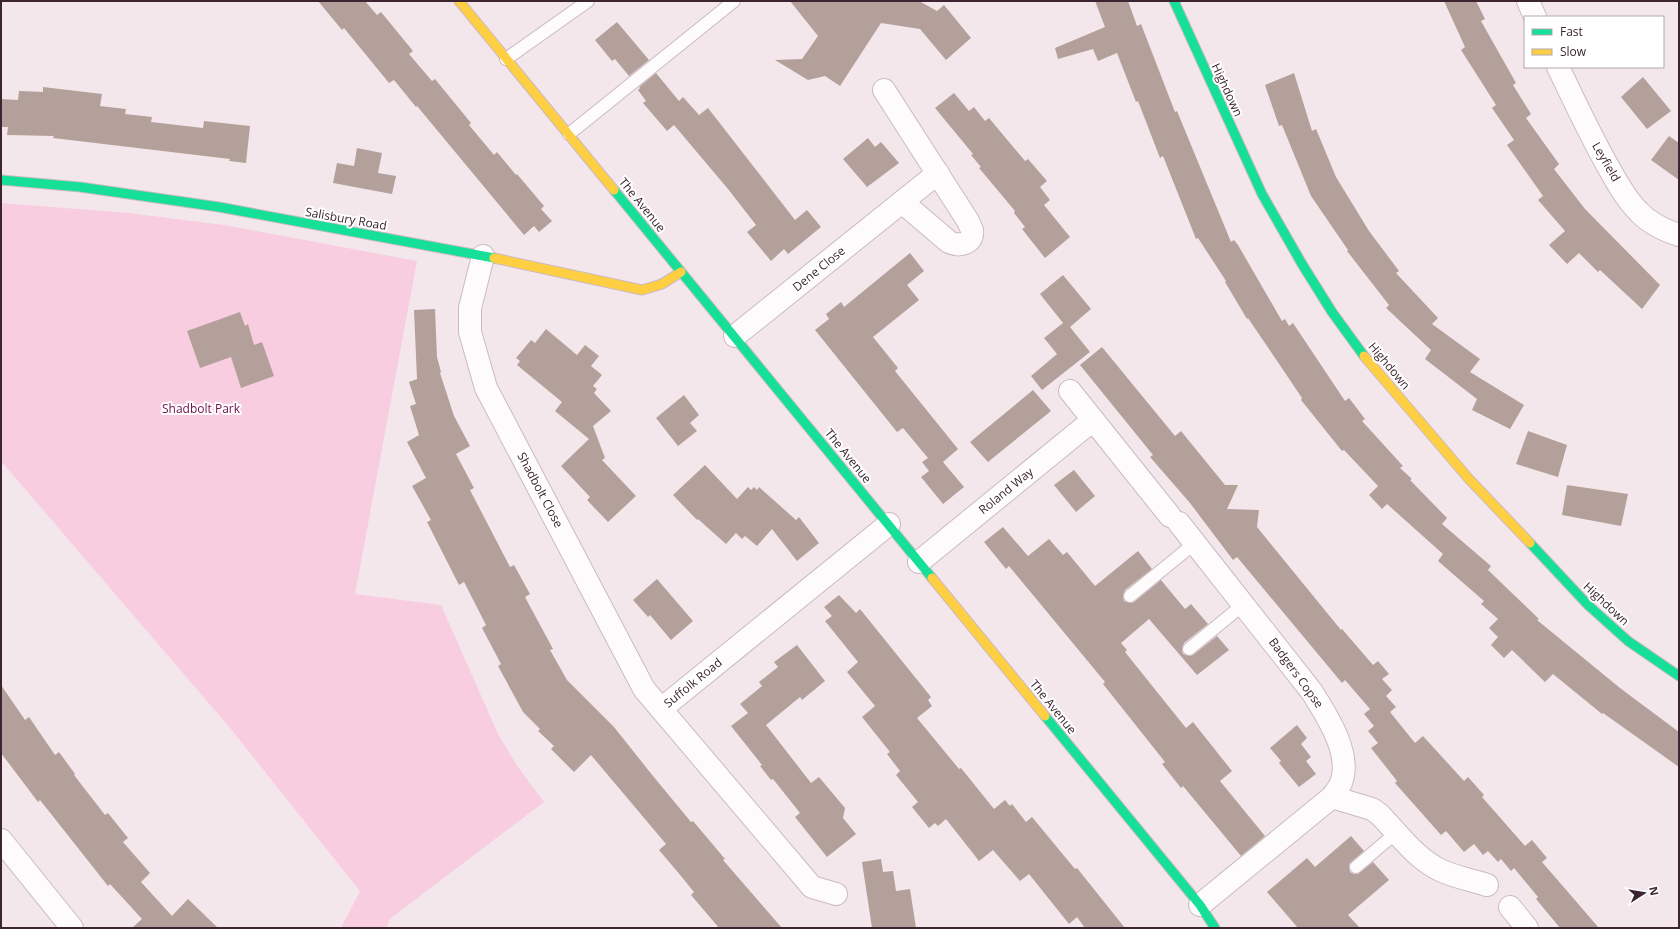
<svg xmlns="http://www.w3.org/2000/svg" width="1680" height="929" viewBox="0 0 1680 929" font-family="'Open Sans',sans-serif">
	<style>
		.green { fill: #f8cde0 }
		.building { fill: #b3a09a }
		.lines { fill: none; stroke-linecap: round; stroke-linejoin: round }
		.lane-casing { stroke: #cbbac2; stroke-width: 14 }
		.street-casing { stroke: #cbbac2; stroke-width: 24 }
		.fast-casing { stroke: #cbbac2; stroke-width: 11 }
		.slow-casing { stroke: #cbbac2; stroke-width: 11 }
		.lane { stroke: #fdfbfc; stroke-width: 12 }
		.street { stroke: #fdfbfc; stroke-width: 22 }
		.fast { stroke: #16e098; stroke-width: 9 }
		.slow { stroke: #ffcf43; stroke-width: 9 }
		.labels { text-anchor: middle; stroke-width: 4; stroke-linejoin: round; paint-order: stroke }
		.street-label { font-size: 12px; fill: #3c2530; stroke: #fff }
		.park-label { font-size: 12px; fill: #6f0d49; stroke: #fff }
	</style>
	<rect width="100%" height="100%" fill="#f4e7ec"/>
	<polygon class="green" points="1,203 129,213 224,225 417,261 355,594 441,605 498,734 518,767 544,802 391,918 386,928 341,928 360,891 230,728 1,461"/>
	<g class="building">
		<polygon points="318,1 365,1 377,15 381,12 413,51 409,54 432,81 435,79 471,123 469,125 494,155 497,152 516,175 517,174 544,206 541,209 552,221 539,232 534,226 524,235 417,106 416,107 394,80 389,83 344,28 342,30"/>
		<polygon points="790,1 919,1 937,11 944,5 971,38 946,60 920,29 881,23 840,86 825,76 808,80 775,60 802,59 818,36"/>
		<polygon points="1095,1 1128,1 1137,26 1141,24 1175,112 1177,111 1231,242 1234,240 1238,245 1282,321 1285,319 1289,326 1293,323 1345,401 1349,398 1365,419 1362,421 1403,466 1400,468 1412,479 1410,480 1447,518 1442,524 1491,566 1488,570 1539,619 1537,620 1620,688 1679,732 1679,767 1603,713 1602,714 1553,674 1545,682 1512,650 1504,658 1491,645 1498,637 1489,628 1498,619 1481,604 1484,601 1438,561 1443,554 1387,504 1382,509 1369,495 1378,486 1344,450 1342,451 1301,400 1302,398 1248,318 1247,319 1225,282 1226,281 1198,238 1196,239 1163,156 1160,158 1138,101 1136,102 1117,53 1098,61 1093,49 1058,59 1055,48 1105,27"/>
		<polygon points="1444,1 1476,1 1485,19 1481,21 1516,83 1513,85 1531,114 1526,118 1559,164 1554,169 1585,209 1660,285 1642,309 1600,270 1598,272 1579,253 1567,264 1549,245 1565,231 1538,200 1543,196 1507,145 1514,140 1492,108 1496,105 1461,50 1465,47"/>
		<polygon points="617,22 649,60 629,76 615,59 612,61 595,40"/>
		<polygon points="656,73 679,101 683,97 699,115 708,108 795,220 807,210 821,227 788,254 784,249 771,261 747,232 756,225 728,189 674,125 667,131 643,103 646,101 638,90 640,88 639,87"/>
		<polygon points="1294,73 1312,131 1316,129 1336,177 1369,231 1399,271 1396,273 1438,318 1432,324 1480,359 1470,372 1524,405 1510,429 1472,410 1477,399 1425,359 1431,350 1386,308 1389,305 1347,251 1348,250 1311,196 1282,125 1279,126 1265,85"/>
		<polygon points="1643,77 1671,111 1647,129 1621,97"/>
		<polygon points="43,87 102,94 100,106 126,109 125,114 152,117 151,122 203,128 204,121 250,126 246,163 229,161 230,159 53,138 54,136 7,135 8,127 1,127 1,99 18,100 19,91 43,92"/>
		<polygon points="954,93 969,111 974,107 985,121 989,118 1025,161 1028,159 1047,181 1040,187 1050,200 1044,205 1070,237 1045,258 1022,229 1025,227 1014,213 1015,211 979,168 981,167 971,155 973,154 935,108"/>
		<polygon points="1669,136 1679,143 1679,180 1651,160"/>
		<polygon points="868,138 875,147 881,142 899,163 867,187 843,159"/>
		<polygon points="357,148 382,153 378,173 396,176 392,194 333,183 337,163 354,166"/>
		<polygon points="910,253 924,271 907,285 919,300 873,337 898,368 895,371 958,449 943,462 964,487 943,504 921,477 929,471 922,462 928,458 903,428 897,432 815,330 829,319 826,314 841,302 844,307"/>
		<polygon points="1063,275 1091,309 1070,327 1090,352 1042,390 1031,376 1057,354 1044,338 1063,323 1040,294"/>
		<polygon points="435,309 437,357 441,372 440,373 454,416 470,446 456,454 474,488 470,490 510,567 514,565 530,594 525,597 553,649 550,650 567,680 614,727 653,776 691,822 693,821 725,859 723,860 782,928 719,928 691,895 694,892 681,876 659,850 666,844 591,755 574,772 551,749 554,746 538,731 540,729 523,712 498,666 501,664 482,628 486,625 464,582 459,585 427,522 431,520 412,486 426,478 407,442 419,435 410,406 416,404 409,382 417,379 414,310"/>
		<polygon points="240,312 245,326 248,324 254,345 262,342 274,376 241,388 231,357 200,368 187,331"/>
		<polygon points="546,329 577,355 585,345 599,356 591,366 602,375 593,386 597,389 594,393 611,411 593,426 605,458 602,460 636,496 608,522 587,500 590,497 561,466 589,439 555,411 562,402 517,365 520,361 516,358 531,340 535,343"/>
		<polygon points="1102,347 1175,436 1181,431 1225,485 1238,485 1227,509 1259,510 1257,527 1341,630 1342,629 1373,665 1378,661 1389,674 1382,679 1392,690 1386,696 1396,707 1390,712 1415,743 1423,736 1464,781 1468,777 1484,795 1482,797 1525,846 1532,840 1547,858 1542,862 1599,928 1560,928 1536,899 1538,897 1514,868 1511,871 1501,859 1498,862 1488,851 1483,855 1474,844 1464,852 1446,831 1441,835 1395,783 1397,781 1371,748 1378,743 1368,731 1374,726 1364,714 1370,709 1345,680 1342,683 1237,557 1233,560 1190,503 1150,457 1153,455 1080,365"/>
		<polygon points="1033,390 1051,411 988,462 970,442"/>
		<polygon points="684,395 699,415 690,423 697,431 678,446 656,418"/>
		<polygon points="1528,431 1567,445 1558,477 1516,464"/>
		<polygon points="705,465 737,499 748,487 751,490 754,487 757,490 759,487 796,520 799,517 819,543 797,561 772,529 757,546 745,536 742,539 736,533 726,544 698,519 697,520 673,495"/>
		<polygon points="1074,470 1095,496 1076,512 1054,485"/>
		<polygon points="1567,485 1628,494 1621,526 1562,515"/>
		<polygon points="1003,527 1028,556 1049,539 1063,555 1067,552 1095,586 1138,551 1152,569 1125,590 1123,597 1124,601 1131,603 1134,602 1161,580 1185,609 1191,604 1208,624 1184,643 1182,650 1183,654 1190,656 1193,655 1217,636 1229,650 1197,675 1149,619 1121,643 1127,650 1125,652 1186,728 1193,722 1232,771 1220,781 1265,836 1241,856 1183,786 1181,788 1162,764 1165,762 1103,684 1105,682 1009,566 1006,569 984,542"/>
		<polygon points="657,579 693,621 671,640 650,615 648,617 633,600"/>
		<polygon points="839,595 856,613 860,609 931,697 928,700 932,706 917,718 959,769 961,768 994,809 1005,800 1010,806 1012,804 1026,822 1032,817 1075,869 1077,868 1125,928 1085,928 1077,917 1069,924 1029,874 1020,881 993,850 979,861 946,819 938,826 935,823 929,828 912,807 918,802 896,775 900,771 887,754 890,752 862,717 875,706 847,672 858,662 825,621 832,616 824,607"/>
		<polygon points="797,645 825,681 802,700 800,697 766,725 811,783 819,777 845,808 843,818 856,834 827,857 795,817 800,813 773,779 771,780 760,766 762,765 731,726 748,713 740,704 762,686 759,682 778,667 774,662"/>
		<polygon points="1,685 25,720 29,717 55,755 59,752 75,774 74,775 105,815 108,813 128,838 123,842 150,873 141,882 172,916 188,899 218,928 132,928 142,919 110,884 108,886 40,800 38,802 1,753"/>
		<polygon points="1297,725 1307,738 1301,744 1311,757 1306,761 1316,774 1299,787 1279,763 1281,761 1270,748"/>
		<polygon points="1351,836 1364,851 1349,864 1350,872 1354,874 1358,874 1373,862 1389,880 1348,915 1360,928 1298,928 1267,892 1307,858 1315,867"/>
		<polygon points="881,859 883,872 893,871 896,891 910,889 916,928 872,928 862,862"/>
	</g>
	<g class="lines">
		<defs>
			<g id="lane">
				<polyline points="506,59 588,1"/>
				<polyline points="569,134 734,1"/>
				<polyline points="1130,596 1195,543"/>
				<polyline points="1189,649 1244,604"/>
				<polyline points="1356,867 1397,832"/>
			</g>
			<g id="street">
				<polyline points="1528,1 1535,17"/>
				<path d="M1558,67C1575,102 1591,137 1610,170C1618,184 1626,199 1638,211C1649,223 1663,230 1679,235"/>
				<path d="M884,90L968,221C969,224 971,227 972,230C974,244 959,247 949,242L902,202"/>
				<polyline points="483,256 470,308 470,332 486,388 644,689 812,887 836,894"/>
				<polyline points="735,336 938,173"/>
				<polyline points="1070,391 1170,516"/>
				<path d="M1179,523L1312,692C1327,716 1355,758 1339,787C1337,791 1334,794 1332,797L1200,905"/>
				<polyline points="919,562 1093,420"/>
				<polyline points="661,709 889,524"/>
				<path d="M1332,797L1372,809L1379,814C1398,833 1415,858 1440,870C1454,877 1472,880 1487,885"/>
				<polyline points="1,840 72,928"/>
				<polyline points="1510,907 1527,928"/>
			</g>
			<g id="fast">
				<polyline points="1174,1 1262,194 1302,264 1332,312 1364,356"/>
				<polyline points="1,180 80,187 219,207 494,258"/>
				<polyline points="614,190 932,578"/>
				<polyline points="1530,543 1588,605 1628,641 1679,676"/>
				<polyline points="1045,716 1200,905 1215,928"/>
			</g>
			<g id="slow">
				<polyline points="459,1 614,190"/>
				<polyline points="494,258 642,290 662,284 681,272"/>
				<polyline points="1364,356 1469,479 1530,543"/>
				<polyline points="932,578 1045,716"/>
			</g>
		</defs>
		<use href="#lane" class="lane-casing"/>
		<use href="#street" class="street-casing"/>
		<use href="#fast" class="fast-casing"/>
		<use href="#slow" class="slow-casing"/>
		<use href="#lane" class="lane"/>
		<use href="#street" class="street"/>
		<use href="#fast" class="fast"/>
		<use href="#slow" class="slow"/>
	</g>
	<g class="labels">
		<g class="street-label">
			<text transform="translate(1227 90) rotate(65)" y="4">Highdown</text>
			<text transform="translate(1606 162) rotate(60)" y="4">Leyfield</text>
			<text transform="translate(642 205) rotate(51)" y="4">The Avenue</text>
			<text transform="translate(346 219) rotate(10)" y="4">Salisbury Road</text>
			<text transform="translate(819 269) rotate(-39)" y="4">Dene Close</text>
			<text transform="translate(1389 366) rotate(50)" y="4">Highdown</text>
			<text transform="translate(848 456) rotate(51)" y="4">The Avenue</text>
			<text transform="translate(540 490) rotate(62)" y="4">Shadbolt Close</text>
			<text transform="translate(1006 491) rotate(-39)" y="4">Roland Way</text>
			<text transform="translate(1606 604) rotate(43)" y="4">Highdown</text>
			<text transform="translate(1296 673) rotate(54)" y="4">Badgers Copse</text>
			<text transform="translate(693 683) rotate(-39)" y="4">Suffolk Road</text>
			<text transform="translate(1053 707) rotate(51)" y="4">The Avenue</text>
		</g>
		<g class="park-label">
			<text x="201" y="413">Shadbolt Park</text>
		</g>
	</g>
	<rect width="1680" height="929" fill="none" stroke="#3c2530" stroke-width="4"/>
	<rect x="1524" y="16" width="140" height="52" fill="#ffffff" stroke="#b1a8ac"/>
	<rect x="1532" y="29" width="20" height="6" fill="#16e098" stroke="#b1a8ac"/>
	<text x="1560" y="36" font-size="12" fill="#3c2530">Fast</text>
	<rect x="1532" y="49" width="20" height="6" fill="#ffcf43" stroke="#b1a8ac"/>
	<text x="1560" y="56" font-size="12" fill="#3c2530">Slow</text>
	<g transform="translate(1644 893) rotate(78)" stroke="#ffffff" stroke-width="3" paint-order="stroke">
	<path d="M0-3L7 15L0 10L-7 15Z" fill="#3c2530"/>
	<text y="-6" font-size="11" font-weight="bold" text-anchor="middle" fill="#3c2530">N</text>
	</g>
</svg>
